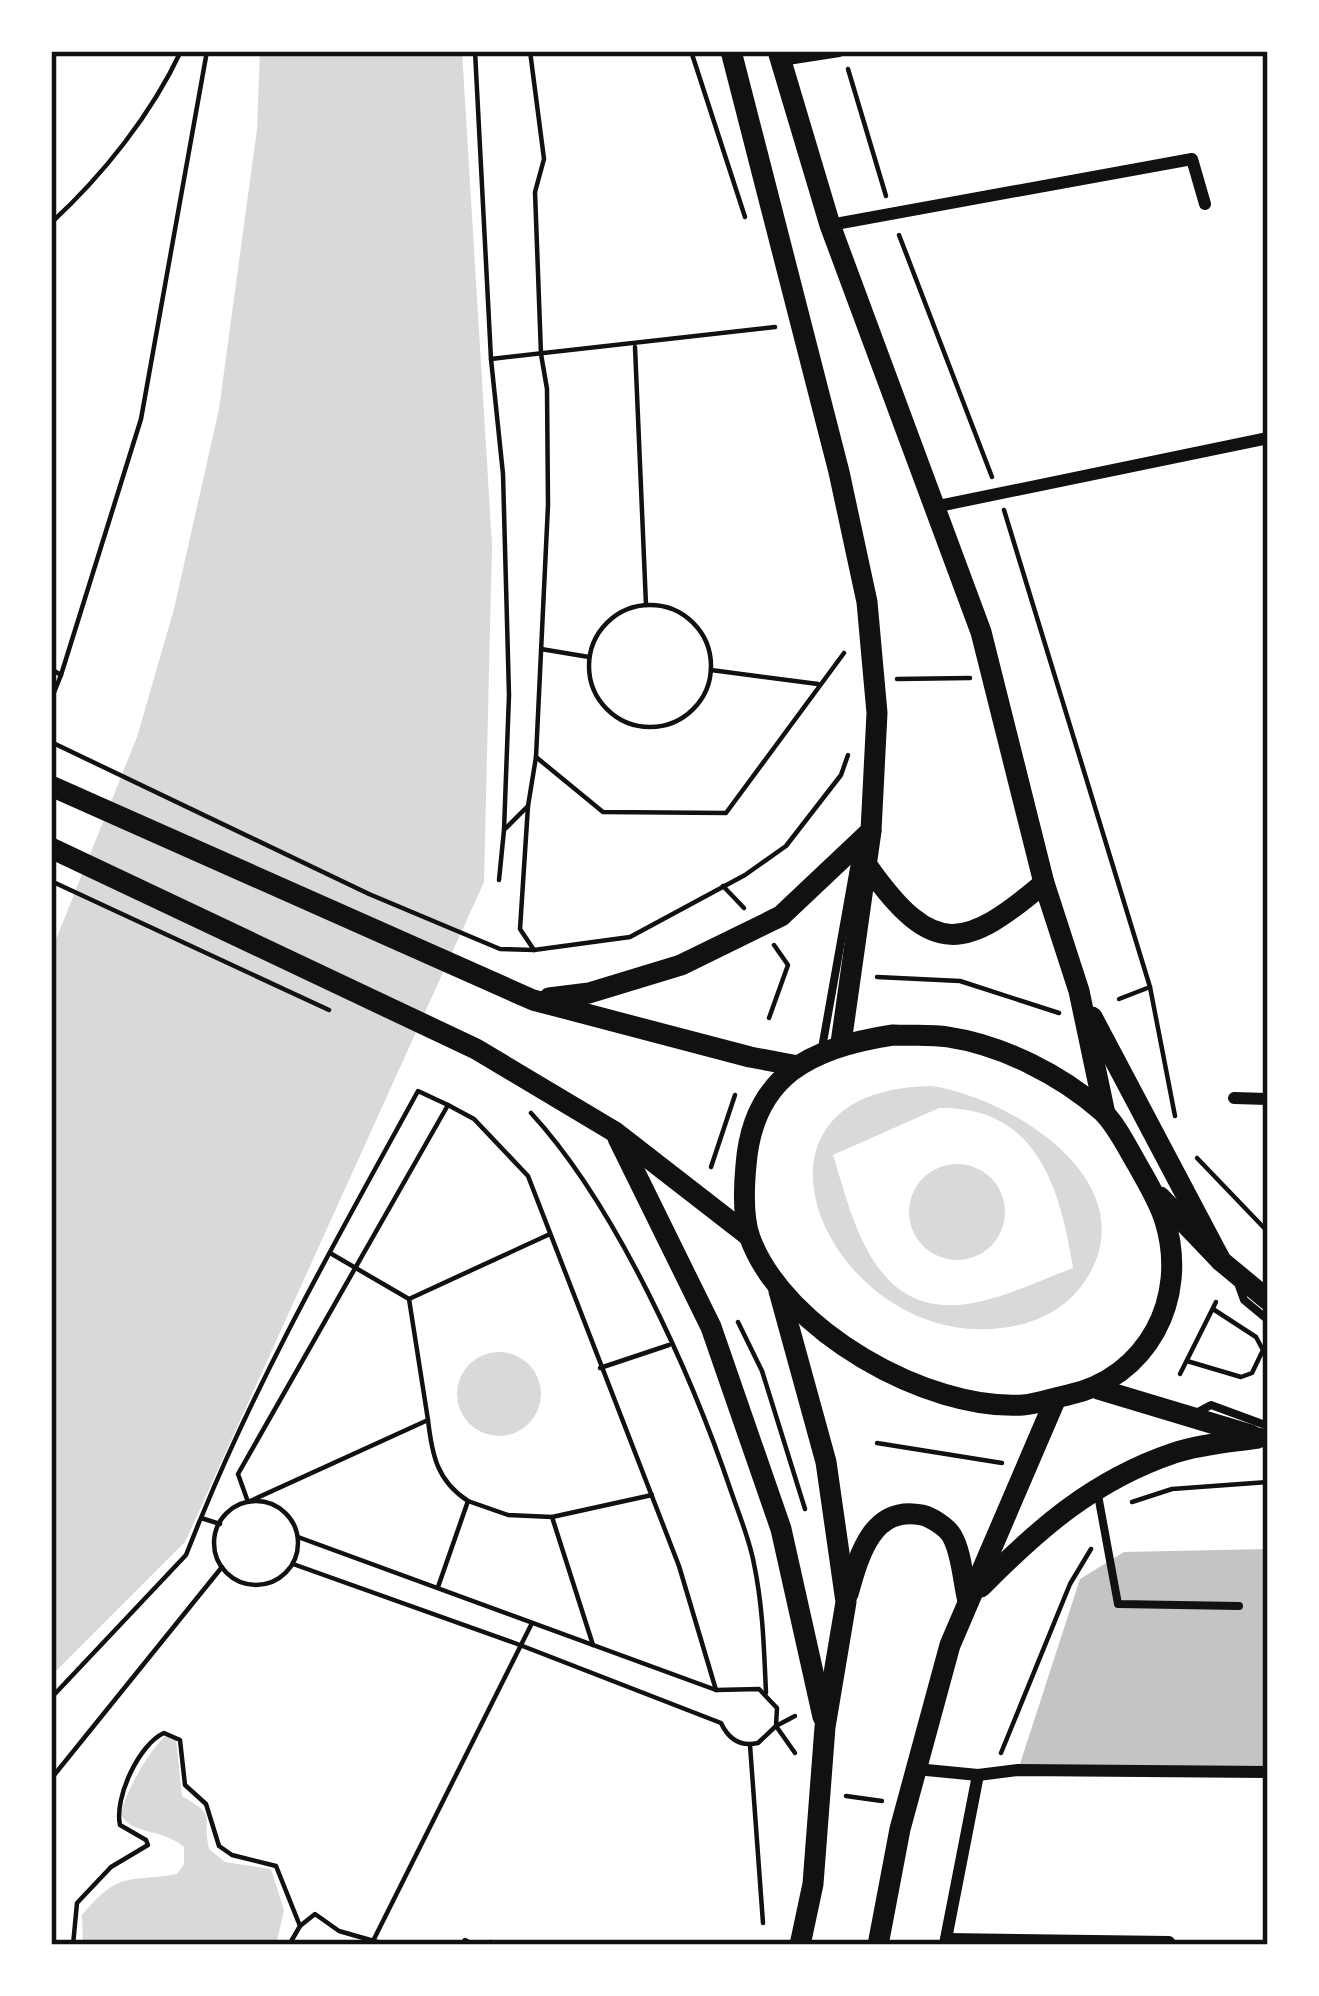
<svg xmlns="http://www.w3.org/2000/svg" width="1319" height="1996" viewBox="0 0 1319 1996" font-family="Jost,sans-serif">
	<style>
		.water { fill: #d9d9d9; fill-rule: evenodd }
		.building { fill: #c4c4c4 }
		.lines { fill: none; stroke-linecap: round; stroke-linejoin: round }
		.path { stroke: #111; stroke-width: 4.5 }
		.service { stroke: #111; stroke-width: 8 }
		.minor { stroke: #111; stroke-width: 12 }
		.primary { stroke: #111; stroke-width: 21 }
		.neatline { fill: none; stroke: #111; stroke-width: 4.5 }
	</style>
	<rect width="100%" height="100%" fill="#fff"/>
	<g class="water">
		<polygon points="260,51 462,51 492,545 484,882 185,1542 51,1676 51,952 137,737 174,609 219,409 257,129"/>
		<path d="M932,1086C1010,1098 1142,1178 1090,1273C1074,1301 1051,1317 1019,1325C838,1367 707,1089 932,1086ZM939,1108C1036,1106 1060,1186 1073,1268C1040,1280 1003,1299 967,1304C874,1317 854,1223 833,1155Z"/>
		<circle cx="957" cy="1212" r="48"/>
		<circle cx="499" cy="1394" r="42"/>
		<path d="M166,1736L176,1739L182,1796C219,1818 201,1812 209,1849L225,1862L271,1869L284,1910L276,1945H83L82,1915C121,1870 124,1883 177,1874L184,1864V1847C160,1827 134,1836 121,1815C122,1798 152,1745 166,1736Z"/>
	</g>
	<polygon class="building" points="1268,1549 1268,1772 1018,1770 1080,1579 1124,1552"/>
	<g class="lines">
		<g class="path">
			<polyline points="475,51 491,359 503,474 509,695 504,830"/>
			<polyline points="530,51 544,159 535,192 541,354 547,389 548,505 536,757 528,806 520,929 534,950"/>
			<polyline points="691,51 745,217"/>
			<polyline points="848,69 886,196"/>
			<path d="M51,223C103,175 151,115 181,51"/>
			<polyline points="899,235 992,477"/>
			<polyline points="635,347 646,605"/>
			<polyline points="491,359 775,327"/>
			<polyline points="1004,510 1150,987 1175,1116"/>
			<circle cx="650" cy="666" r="61"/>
			<polyline points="541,649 589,657"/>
			<polyline points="51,669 61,675 141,419 207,51"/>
			<polyline points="711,670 818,684"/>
			<polyline points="897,679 970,678"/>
			<polyline points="51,700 61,675"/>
			<polyline points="51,742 369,894 500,949 534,950 630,937 745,875 786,846 841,775 848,755"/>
			<polyline points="536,757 603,812 726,813 844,653"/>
			<polyline points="499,880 504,830 528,806"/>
			<polyline points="51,881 329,1010"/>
			<polyline points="723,886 744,908"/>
			<polyline points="877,977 960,981 1059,1013"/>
			<polyline points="1119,999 1150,987"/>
			<polyline points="769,1018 788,965 774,945"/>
			<path d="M531,1113C616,1205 692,1375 732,1494C740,1517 750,1541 754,1564C763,1607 764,1649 766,1693"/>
			<polyline points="1197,1158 1268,1232"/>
			<polyline points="711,1167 735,1095"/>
			<polyline points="330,1253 409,1299 550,1234"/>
			<polyline points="409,1299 428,1420 248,1502 238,1474 448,1105 474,1119 528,1176 679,1566 716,1690"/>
			<polyline points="738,1322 762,1371 805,1509"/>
			<polyline points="1187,1361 1241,1377 1252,1373 1263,1350 1256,1337 1213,1309"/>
			<polyline points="600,1368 669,1345"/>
			<polyline points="1180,1374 1216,1302"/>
			<path d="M428,1420C432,1455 437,1481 468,1501L438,1587"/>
			<polyline points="877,1443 1002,1463"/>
			<polyline points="468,1501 508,1515 552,1517 593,1645"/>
			<circle cx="256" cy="1543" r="42"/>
			<polyline points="1132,1502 1172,1489 1268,1482"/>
			<polyline points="552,1517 652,1495"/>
			<path d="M220,1524L201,1518C261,1371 342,1230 418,1091L448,1105"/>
			<path d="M293,1564L520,1645L721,1723C729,1740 741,1747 758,1743L776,1726L777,1708L759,1689L716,1690L298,1537"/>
			<polyline points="51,1698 186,1555 200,1520"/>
			<polyline points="795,1716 776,1726 795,1753"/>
			<polyline points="750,1745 763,1923"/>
			<polyline points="1001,1753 1070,1584 1091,1549"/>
			<polyline points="51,1779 222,1567"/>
			<polyline points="846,1796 882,1801"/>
			<path d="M73,1945L77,1903L111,1867L148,1845L146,1840L120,1825C114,1798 139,1744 164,1733L180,1740L185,1785L206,1804L219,1846L232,1855L276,1866L300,1926L315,1914L339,1931L388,1945"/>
			<polyline points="289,1945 300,1926"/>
			<polyline points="371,1945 532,1623"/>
			<polyline points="461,1945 465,1940 474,1945"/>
			<polyline points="480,1945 491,1942 499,1945"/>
		</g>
		<g class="service">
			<polyline points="822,1048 856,857"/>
			<polyline points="1239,1286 1244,1300 1268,1320"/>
			<polyline points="1196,1413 1211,1405 1268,1426"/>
			<polyline points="1098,1495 1118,1604 1239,1606"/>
		</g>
		<g class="minor">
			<polyline points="781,60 839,51"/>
			<polyline points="830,225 1192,159 1205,204"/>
			<polyline points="934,507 1268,438"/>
			<polyline points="1234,1098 1268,1099"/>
			<polyline points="916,1769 978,1775 1018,1770 1268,1772"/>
			<polyline points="946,1939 1169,1942"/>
			<polyline points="945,1944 978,1775"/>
		</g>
		<g class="primary">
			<polyline points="731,51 839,472 867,602 877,713 871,831 841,1043"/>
			<polyline points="778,51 830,225 981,632 1044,883 1079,991 1105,1114"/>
			<polyline points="51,786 533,1000 750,1057 798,1066"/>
			<polyline points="51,848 476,1049 615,1132 749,1236"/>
			<path d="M869,868C933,958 965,950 1044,883"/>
			<polyline points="549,998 589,993 681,965 781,916 871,831"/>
			<polyline points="1092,1017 1221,1261"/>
			<path d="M893,1035C911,1036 930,1034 948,1037C1002,1045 1061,1075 1102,1111C1116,1124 1127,1147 1137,1164C1147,1182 1159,1201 1165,1221C1189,1299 1147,1378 1068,1395C1053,1398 1038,1404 1023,1405C927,1411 784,1330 750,1238C743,1218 744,1186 746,1165C753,1075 812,1047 893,1035Z"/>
			<polyline points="618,1138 711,1327 781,1529 823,1717"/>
			<polyline points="1160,1197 1221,1261 1268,1300"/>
			<polyline points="779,1291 826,1462 846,1602 825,1727 813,1884 800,1945"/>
			<polyline points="1098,1389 1251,1435"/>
			<path d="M981,1587C1039,1528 1094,1480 1174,1453C1200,1444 1231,1442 1258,1438"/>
			<path d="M848,1594C859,1555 872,1505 922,1515C931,1517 947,1527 952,1536C962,1553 963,1582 968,1601"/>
			<polyline points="878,1945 900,1829 950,1645 1056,1398"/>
		</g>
	</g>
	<rect width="1319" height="1996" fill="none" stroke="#ffffff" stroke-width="108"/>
	<rect x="54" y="54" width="1211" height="1888" class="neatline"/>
</svg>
